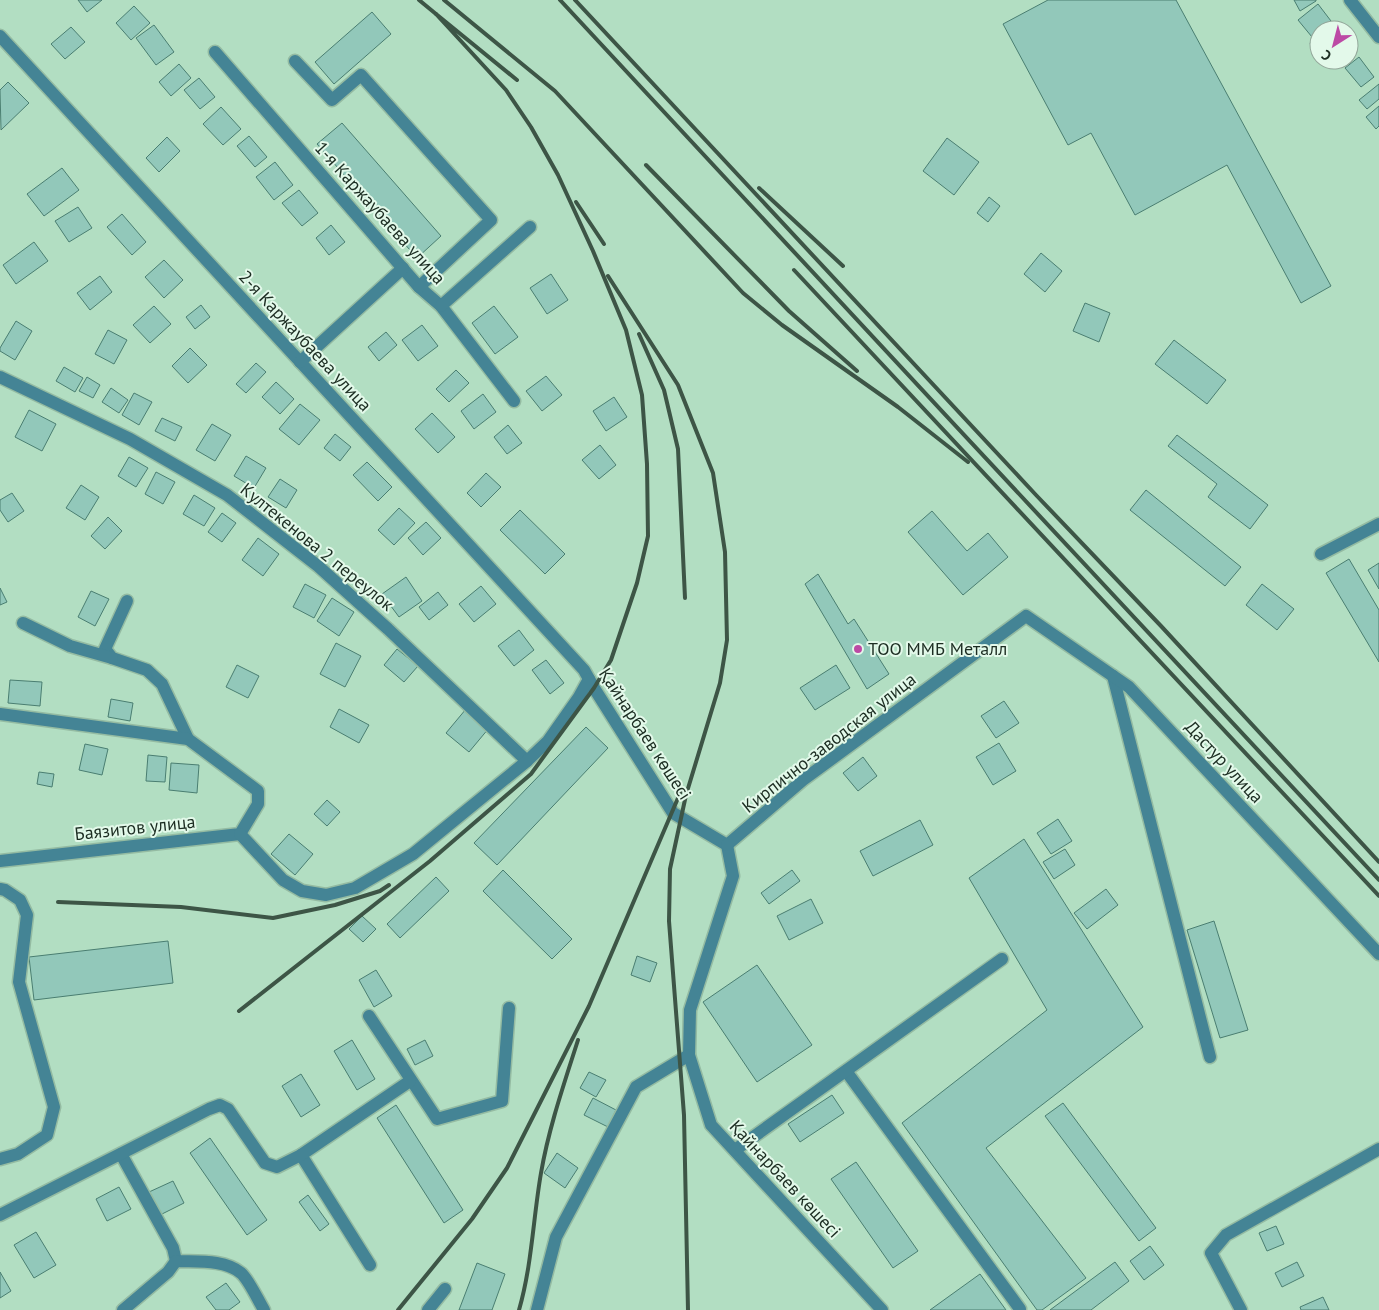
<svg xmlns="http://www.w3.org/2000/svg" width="1379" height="1310" viewBox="0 0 1379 1310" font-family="'PT Sans',sans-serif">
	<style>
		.building { fill: #92c8ba; stroke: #4a7e71 }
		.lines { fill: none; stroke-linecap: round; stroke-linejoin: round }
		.minor-casing { stroke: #94bba2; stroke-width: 15 }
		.minor { stroke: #448495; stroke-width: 12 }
		.rail { stroke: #3d5546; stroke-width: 4 }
		.poi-dot { fill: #bc4aa5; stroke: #e3f9ea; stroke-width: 2 }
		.labels { text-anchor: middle; stroke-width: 4; stroke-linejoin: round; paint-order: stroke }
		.street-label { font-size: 18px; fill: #1c2d22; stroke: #e3f9ea }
		.poi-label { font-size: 18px; fill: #1c2d22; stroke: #e3f9ea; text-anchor: start }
	</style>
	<rect width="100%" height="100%" fill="#b2dec2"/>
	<g class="building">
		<polygon points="78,0 102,0 87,12"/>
		<polygon points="1048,0 1176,0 1331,286 1301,303 1227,165 1135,215 1091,133 1068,145 1003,24"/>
		<polygon points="1294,0 1316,0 1316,1 1300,11"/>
		<polygon points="1318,4 1331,21 1312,37 1298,20"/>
		<polygon points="134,6 150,23 131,40 116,23"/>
		<polygon points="372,12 391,34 334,84 315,62"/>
		<polygon points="154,25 174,52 156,65 136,38"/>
		<polygon points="71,27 85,42 65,59 51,44"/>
		<polygon points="1319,37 1319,57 1310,43"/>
		<polygon points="1359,57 1374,77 1361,87 1345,68"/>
		<polygon points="179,64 191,78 171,96 159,82"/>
		<polygon points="199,78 215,97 200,109 184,90"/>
		<polygon points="8,82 29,103 1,130 0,90"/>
		<polygon points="1379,84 1379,99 1367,109 1359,100"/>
		<polygon points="1379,106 1379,126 1376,129 1366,117"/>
		<polygon points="221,107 241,129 223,145 203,124"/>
		<polygon points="342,123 441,236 417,258 317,144"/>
		<polygon points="249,136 267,157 255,167 237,146"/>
		<polygon points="167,137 180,151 159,172 146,158"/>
		<polygon points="947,138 979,162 954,195 923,171"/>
		<polygon points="275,162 293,185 274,200 256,177"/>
		<polygon points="62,168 79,190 44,216 27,194"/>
		<polygon points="299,190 318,213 302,226 282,203"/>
		<polygon points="989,197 1000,206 988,222 977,213"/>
		<polygon points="78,207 92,228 69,242 55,221"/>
		<polygon points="122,214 146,242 132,255 107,227"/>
		<polygon points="331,225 345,242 329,255 316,238"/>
		<polygon points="34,242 48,261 16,284 3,265"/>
		<polygon points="1041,253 1062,271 1045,292 1024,274"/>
		<polygon points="164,260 183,280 164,298 145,277"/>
		<polygon points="551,274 568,300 547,314 530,288"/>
		<polygon points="100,276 112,292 90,310 77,293"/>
		<polygon points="1085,303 1110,313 1099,342 1073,331"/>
		<polygon points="201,305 210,317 195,329 186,317"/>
		<polygon points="154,306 171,324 150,343 133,325"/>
		<polygon points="494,306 518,337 495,354 472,323"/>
		<polygon points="16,321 32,331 15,360 0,351 0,348"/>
		<polygon points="422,325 438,346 418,361 402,340"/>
		<polygon points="108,330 127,340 114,364 95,354"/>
		<polygon points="386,332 397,345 379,361 368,347"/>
		<polygon points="1174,340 1226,380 1207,404 1155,364"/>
		<polygon points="190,348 207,365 188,383 172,366"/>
		<polygon points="256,363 266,372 246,393 236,384"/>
		<polygon points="64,367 83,378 75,392 56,381"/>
		<polygon points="456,370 469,383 449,402 436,389"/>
		<polygon points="546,376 562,395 542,411 526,391"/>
		<polygon points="87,377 100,385 93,398 79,391"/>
		<polygon points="276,382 294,399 280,414 262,397"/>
		<polygon points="111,388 128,400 119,413 102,402"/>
		<polygon points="134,393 152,402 139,425 122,415"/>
		<polygon points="483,394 496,412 474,429 461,411"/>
		<polygon points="614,397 627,417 606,431 593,411"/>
		<polygon points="300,404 320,420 299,445 279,429"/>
		<polygon points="29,410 56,424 42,451 15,437"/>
		<polygon points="432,413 455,437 438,453 415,429"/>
		<polygon points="162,418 182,427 175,441 155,431"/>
		<polygon points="212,424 231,435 215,461 196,450"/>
		<polygon points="508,425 522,443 507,454 494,437"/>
		<polygon points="335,434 351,447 340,461 324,448"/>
		<polygon points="1177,435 1268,505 1250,529 1208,497 1217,484 1168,446"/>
		<polygon points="600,445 616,465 599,479 582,460"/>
		<polygon points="246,456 266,468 254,488 234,476"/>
		<polygon points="129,457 148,468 136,487 118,476"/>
		<polygon points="367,462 392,487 378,501 353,475"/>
		<polygon points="156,472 175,482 163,504 145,494"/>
		<polygon points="486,473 501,487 481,507 467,493"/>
		<polygon points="280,479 297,490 286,508 268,497"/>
		<polygon points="81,485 99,497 85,520 66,508"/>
		<polygon points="1146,490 1241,567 1225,586 1130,510"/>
		<polygon points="12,493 24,511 8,522 0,510 0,500"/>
		<polygon points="194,495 215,508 204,526 183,514"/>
		<polygon points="399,508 415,523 394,545 378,530"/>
		<polygon points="520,510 565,554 545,574 500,530"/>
		<polygon points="932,511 967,551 988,533 1008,557 963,595 908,532"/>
		<polygon points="222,513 236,523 222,542 208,532"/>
		<polygon points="108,517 122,531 105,549 91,536"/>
		<polygon points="426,522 441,538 423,555 408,538"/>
		<polygon points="258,538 279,554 263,576 242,560"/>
		<polygon points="1349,559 1379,610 1379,662 1326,573"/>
		<polygon points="1379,563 1379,589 1368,570"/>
		<polygon points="818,574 848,624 854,619 889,674 867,689 805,584"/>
		<polygon points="406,577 422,601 399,617 382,594"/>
		<polygon points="305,584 326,595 314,618 293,607"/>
		<polygon points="1262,584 1294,609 1277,630 1246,605"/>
		<polygon points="481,586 496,604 474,622 459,604"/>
		<polygon points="0,588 7,602 0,605"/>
		<polygon points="91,591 109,599 95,626 78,617"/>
		<polygon points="438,592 448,605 429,620 419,607"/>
		<polygon points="332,598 354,612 339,636 317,621"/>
		<polygon points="519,630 534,650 514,666 498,646"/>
		<polygon points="336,643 361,656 345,687 320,674"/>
		<polygon points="397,649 418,666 404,682 384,665"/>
		<polygon points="546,660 564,683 550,694 532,670"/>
		<polygon points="237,665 259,676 248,698 226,687"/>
		<polygon points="836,665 850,688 815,710 800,688"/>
		<polygon points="10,680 42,682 40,706 8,703"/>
		<polygon points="111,699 133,703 130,721 108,717"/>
		<polygon points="1004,701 1019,723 996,738 981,716"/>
		<polygon points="339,709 369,725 359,743 330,727"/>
		<polygon points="466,709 489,728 469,752 446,733"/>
		<polygon points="586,727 608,748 497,865 474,843"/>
		<polygon points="999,743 1016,771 993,785 976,757"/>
		<polygon points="85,744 108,749 102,775 79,770"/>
		<polygon points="148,755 167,757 165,782 146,781"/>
		<polygon points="863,757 877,776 858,791 843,773"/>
		<polygon points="171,763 199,765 197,793 169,790"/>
		<polygon points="39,772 54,774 52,787 37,784"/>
		<polygon points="327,800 340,812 327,826 314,814"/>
		<polygon points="1058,819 1072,841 1051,854 1037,833"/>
		<polygon points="920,820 933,845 873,876 860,851"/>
		<polygon points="289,834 313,854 295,875 271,854"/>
		<polygon points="1024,839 1143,1027 986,1148 1086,1278 1042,1310 1037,1310 902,1123 1047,1010 969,878"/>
		<polygon points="1065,849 1075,865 1054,879 1043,862"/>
		<polygon points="503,870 572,939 552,959 483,891"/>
		<polygon points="792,870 800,881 769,904 761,893"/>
		<polygon points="436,877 449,891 400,938 387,924"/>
		<polygon points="1106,889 1118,905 1087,929 1074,913"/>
		<polygon points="811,899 823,923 789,940 777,916"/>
		<polygon points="362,916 376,929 363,942 349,929"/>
		<polygon points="1214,921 1248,1030 1220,1038 1187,930"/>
		<polygon points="168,941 173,983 34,1000 29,957"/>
		<polygon points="637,956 657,963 650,982 631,975"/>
		<polygon points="757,965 812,1045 757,1082 703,1002"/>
		<polygon points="376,970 392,996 374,1007 359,980"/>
		<polygon points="352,1040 375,1079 357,1090 334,1051"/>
		<polygon points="425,1040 433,1056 415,1065 407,1049"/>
		<polygon points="589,1072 606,1080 596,1097 580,1088"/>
		<polygon points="301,1074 320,1105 301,1117 282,1086"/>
		<polygon points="832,1095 844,1113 800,1142 788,1124"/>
		<polygon points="593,1098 616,1110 608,1127 584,1115"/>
		<polygon points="1063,1103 1156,1228 1139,1241 1045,1116"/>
		<polygon points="396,1105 463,1210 444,1223 377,1118"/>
		<polygon points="210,1138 267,1220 247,1235 190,1153"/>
		<polygon points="557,1153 578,1168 565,1188 544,1173"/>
		<polygon points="856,1162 918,1251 893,1268 831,1179"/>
		<polygon points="173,1181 184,1203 160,1215 149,1192"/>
		<polygon points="119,1187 131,1209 107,1221 96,1199"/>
		<polygon points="308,1195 329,1224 320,1231 299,1202"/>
		<polygon points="1276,1226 1284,1244 1267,1251 1259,1233"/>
		<polygon points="36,1232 56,1265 34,1278 14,1245"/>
		<polygon points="1150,1246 1164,1265 1144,1280 1130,1261"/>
		<polygon points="1115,1262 1129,1281 1091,1310 1050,1310"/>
		<polygon points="1297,1262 1304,1276 1282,1287 1275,1273"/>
		<polygon points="477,1263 505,1274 492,1310 459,1310"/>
		<polygon points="0,1272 11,1291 0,1298"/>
		<polygon points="980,1274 1006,1310 930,1310"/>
		<polygon points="226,1283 240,1302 229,1310 216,1310 206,1297"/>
		<polygon points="1323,1297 1329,1310 1301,1310 1300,1307"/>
	</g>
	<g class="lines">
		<defs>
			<g id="minor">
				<polyline points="1350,0 1379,37"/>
				<polyline points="0,36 584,670 594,688 673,813 727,845 733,876 690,1010 689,1055 711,1125 882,1310"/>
				<polyline points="215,52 419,287 441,306 514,401"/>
				<polyline points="295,61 332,100 361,75 491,220 419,287"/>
				<polyline points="441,306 530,227"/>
				<polyline points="300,362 403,268"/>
				<polyline points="0,377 130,439 227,495 318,566 388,629 527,761"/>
				<polyline points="1321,554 1379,524"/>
				<polyline points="127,601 105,649 112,658 147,670 162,684 188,739"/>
				<polyline points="23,623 70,646 112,658"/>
				<polyline points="1113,676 1210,1057"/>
				<polyline points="0,714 188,739 258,791 258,804 240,834 0,861"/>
				<polyline points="240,834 283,880 302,891 326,895 355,888 413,854 527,761 548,741 579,697 589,679"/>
				<polyline points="727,845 803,780 1026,616 1129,687 1379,954"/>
				<polyline points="0,889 5,890 20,900 27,915 19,982 54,1107 47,1135 18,1154 0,1159"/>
				<polyline points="369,1016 437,1119 502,1101 509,1008"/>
				<polyline points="846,1071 1020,1309"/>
				<polyline points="735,1150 1002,959"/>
				<polyline points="121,1154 173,1248 176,1261"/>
				<polyline points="301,1155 370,1265"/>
				<polyline points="0,1215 209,1109 220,1105 228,1109 265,1163 277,1167 301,1155 410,1081"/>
				<path d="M176,1261C197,1262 224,1259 241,1273C249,1280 258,1300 264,1310"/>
				<polyline points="123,1310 168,1272 176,1261"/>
				<polyline points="428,1310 445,1289"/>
				<polyline points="537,1310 556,1237 636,1087 689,1055"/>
				<polyline points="1241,1310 1211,1253 1226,1235 1379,1149"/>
			</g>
		</defs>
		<use href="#minor" class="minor-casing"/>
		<use href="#minor" class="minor"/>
		<g class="rail">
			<polyline points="419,0 436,14"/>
			<polyline points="444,0 555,91 743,293 782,325 898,407 968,462"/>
			<path d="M560,0C832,294 1106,587 1379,880"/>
			<polyline points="575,0 1036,495 1161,626 1379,862"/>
			<polyline points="646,165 789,311 857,371"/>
			<polyline points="759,188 843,266"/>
			<polyline points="576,202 604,244"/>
			<polyline points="794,270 1379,896"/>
			<polyline points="608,276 678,385 713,473 725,552 727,640 720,683 686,795 670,869 669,921 684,1115 688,1310"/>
			<polyline points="639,334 664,390 678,449 685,598"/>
			<polyline points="58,902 181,907 273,918 335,905 380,891 389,885"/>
			<polyline points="239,1011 430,861 531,774 594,688 611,660 637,583 648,536 647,464 642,395 626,330 593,251 558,175 531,127 506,90 436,14 517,80"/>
			<polyline points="398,1310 472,1219 507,1168 589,1006 681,791"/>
			<path d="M519,1310C532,1265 533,1219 541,1173C549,1127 564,1084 578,1040"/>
		</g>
	</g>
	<circle class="poi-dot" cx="858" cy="649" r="5"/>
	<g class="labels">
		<g class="street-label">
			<text transform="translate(380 213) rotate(48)" y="6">1-я Каржаубаева улица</text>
			<text transform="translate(305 341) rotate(47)" y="6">2-я Каржаубаева улица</text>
			<text transform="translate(317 547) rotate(39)" y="6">Култекенова 2 переулок</text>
			<text transform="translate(645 734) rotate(57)" y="6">Қайнарбаев көшесі</text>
			<text transform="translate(829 743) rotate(-38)" y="6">Кирпично-заводская улица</text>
			<text transform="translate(1224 762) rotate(47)" y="6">Дастур улица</text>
			<text transform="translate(135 828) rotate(-6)" y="6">Баязитов улица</text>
			<text transform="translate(785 1179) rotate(47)" y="6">Қайнарбаев көшесі</text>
		</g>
		<g class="poi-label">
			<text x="868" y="655">ТОО ММБ Металл</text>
		</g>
	</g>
	<g transform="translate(1334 45) rotate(216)"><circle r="24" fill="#e3f9ea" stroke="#93a79a"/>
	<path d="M0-4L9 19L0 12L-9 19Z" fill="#bc4aa5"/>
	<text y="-8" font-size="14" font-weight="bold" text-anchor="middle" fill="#1c2d22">С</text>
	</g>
</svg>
